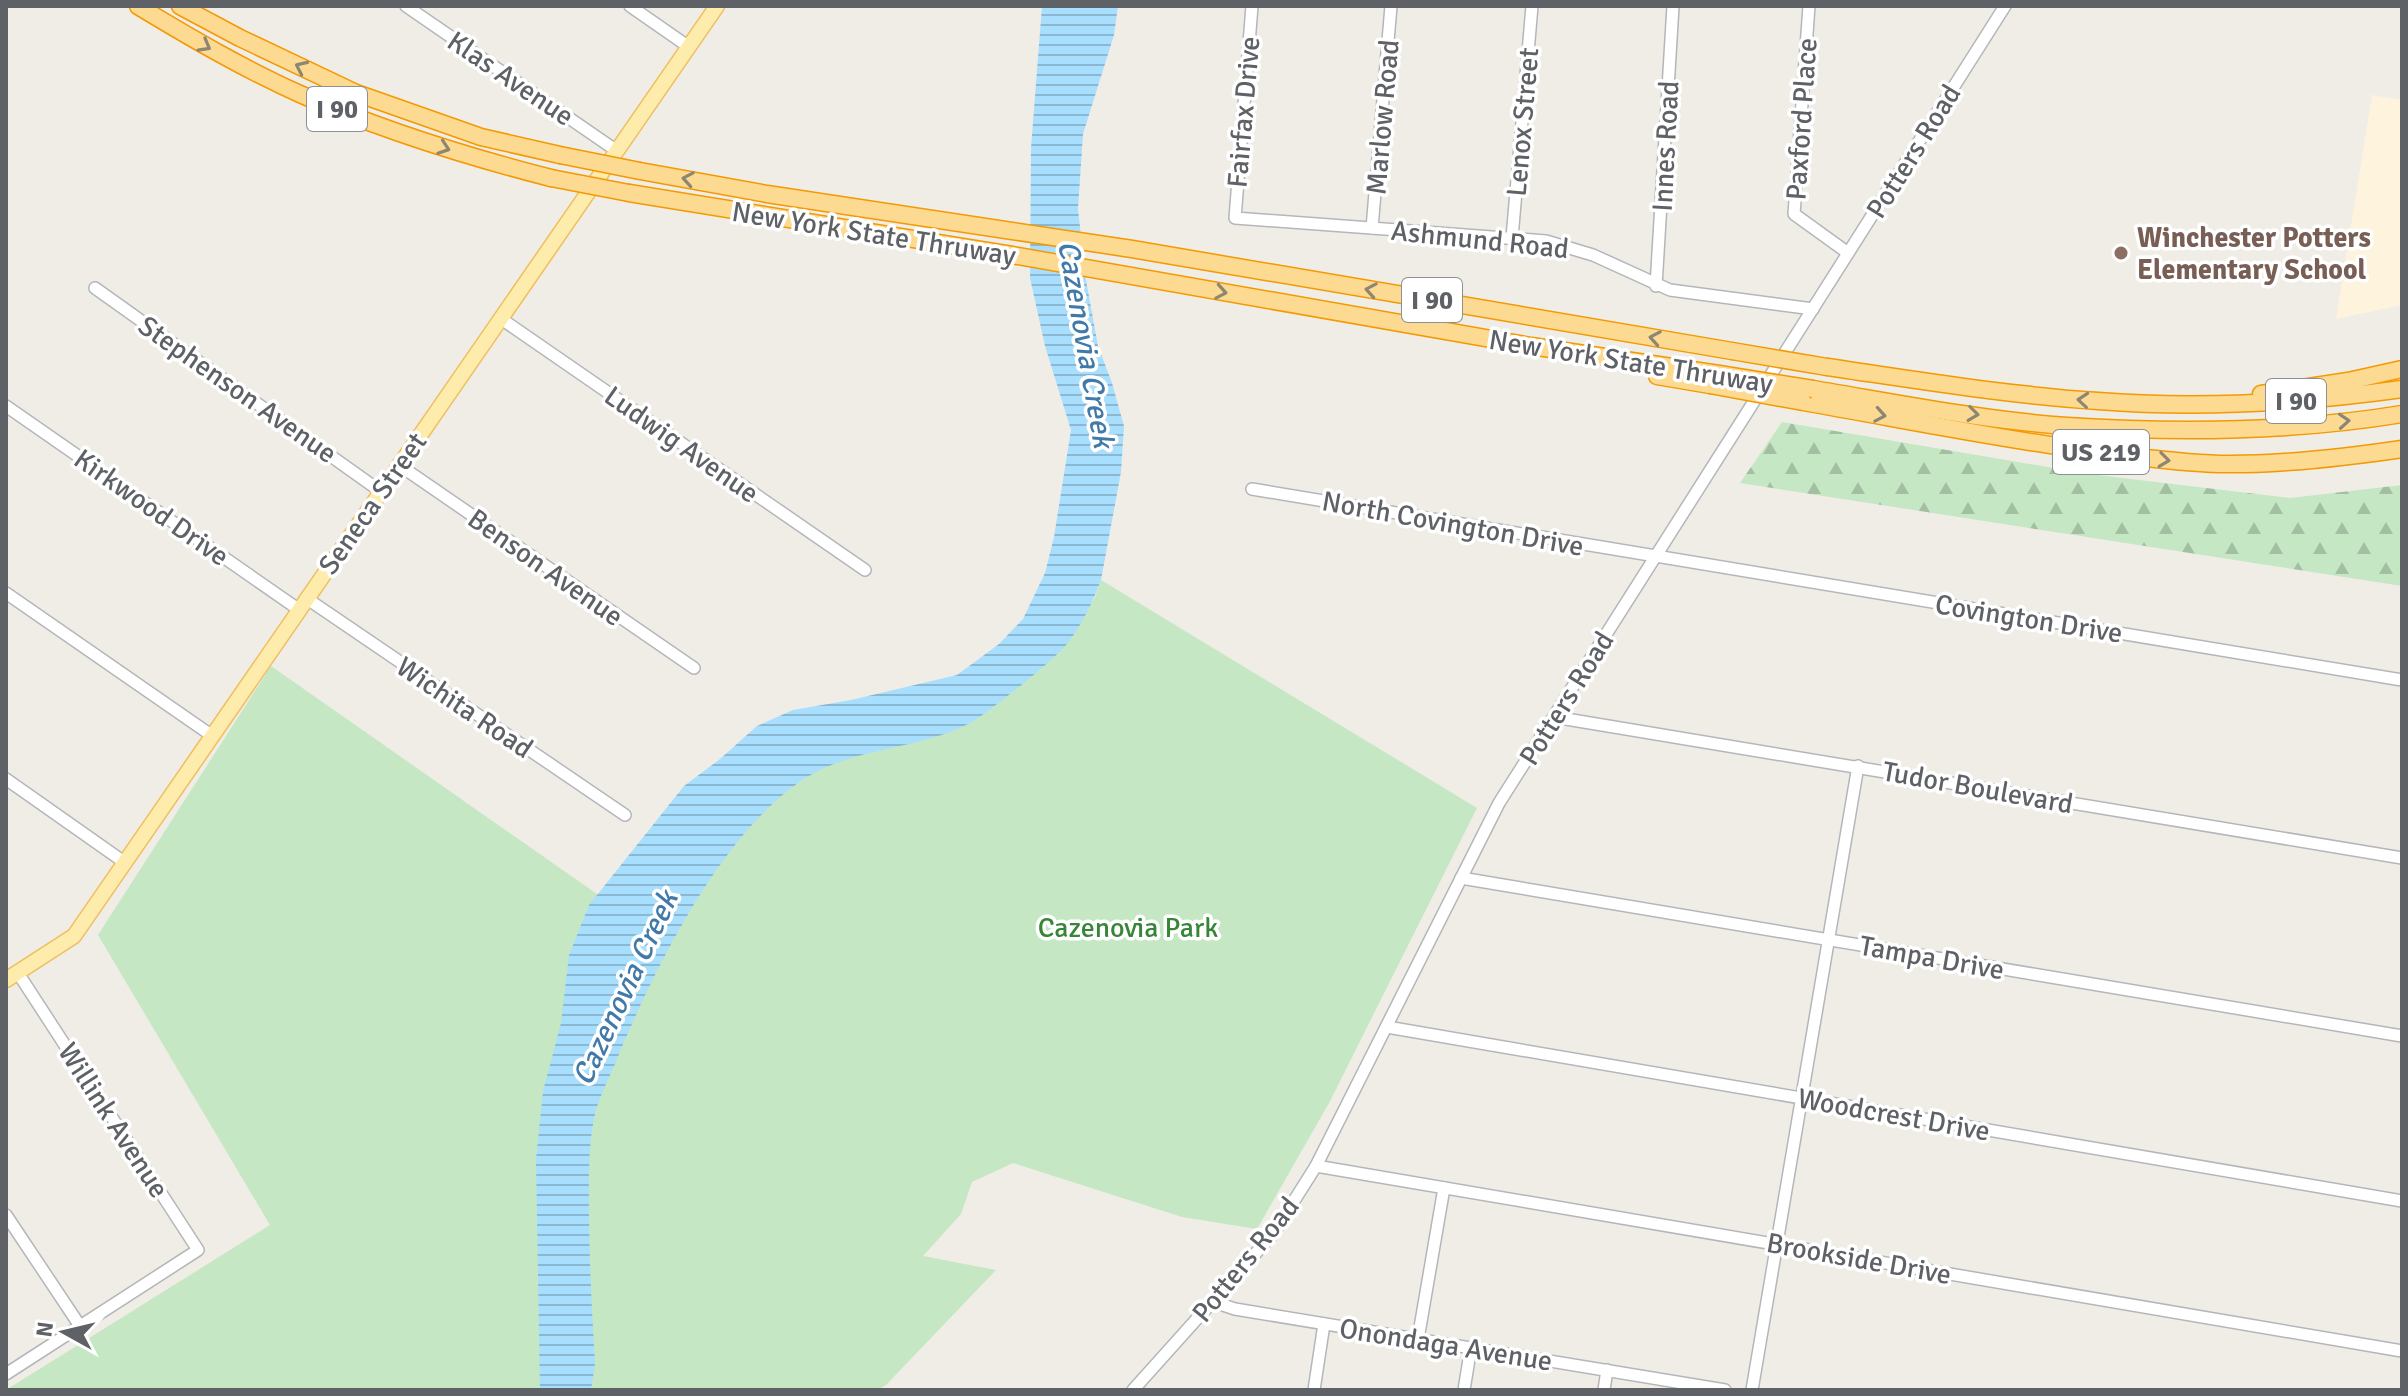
<svg xmlns="http://www.w3.org/2000/svg" width="2408" height="1396" viewBox="0 0 2408 1396" font-family="Signika,sans-serif">
	<style>
		.commercial { fill: #fef4dd }
		.forest { fill: url(#forest-firs) }
		.park { fill: #c5e7c3 }
		.water { fill: url(#water-rules) }
		.lines { fill: none; stroke-linecap: round; stroke-linejoin: round }
		.minor-casing { stroke: #b3b7ba; stroke-width: 14 }
		.major-casing { stroke: #f0be5e; stroke-width: 17 }
		.highway-casing { stroke: #f49902; stroke-width: 19 }
		.minor { stroke: #fff; stroke-width: 11 }
		.major { stroke: #feecad; stroke-width: 14 }
		.highway { stroke: #fcda91; stroke-width: 16 }
		.highway-bridge-casing { stroke: #f49902; stroke-width: 19; stroke-linecap: butt }
		.highway-bridge { stroke: #fcda91; stroke-width: 16 }
		.oneway { stroke: #8d8673 }
		.education-dot { fill: #8d6e63; stroke: #fff; stroke-width: 3 }
		.labels { text-anchor: middle; stroke-width: 7; stroke-linejoin: round; paint-order: stroke }
		.shield { fill: #fff; stroke: #8e9194; stroke-width: 2 }
		.shield-label { font-size: 26px; font-weight: bold; fill: #5e6266 }
		.street-label { font-size: 28px; fill: #5e6266; stroke: #fff }
		.education-label { font-size: 28px; font-weight: bold; fill: #785e54; stroke: #fff; text-anchor: start }
		.park-label { font-size: 28px; fill: #378536; stroke: #fff }
		.water-label { font-size: 30px; font-style: italic; fill: #417aa8; stroke: #fff }
	</style>
	<defs>
		<pattern id="forest-firs" width="22" height="20" patternUnits="userSpaceOnUse" patternTransform="scale(2)"><rect width="22" height="20" fill="#c5e7c3"/><path d="M5 1l3.5 6h-7zM16 11l3.5 6h-7z" fill="#a3bfa2"/></pattern>
		<pattern id="water-rules" width="6" height="5" patternUnits="userSpaceOnUse" patternTransform="scale(2)"><rect width="6" height="5" fill="#a8defe"/><path d="M0 2.5h6" fill="none" stroke="#8cb7d1"/></pattern>
	</defs>
	<rect width="100%" height="100%" fill="#f0ede6"/>
	<polygon class="commercial" points="2372,95 2402,100 2402,305 2336,319"/>
	<polygon class="forest" points="1782,422 2089,474 2290,498 2402,485 2402,586 1740,483"/>
	<polygon class="park" points="1101,580 1477,808 1329,1103 1257,1229 1182,1217 1013,1163 972,1182 961,1214 923,1256 996,1270 886,1385 878,1390 6,1390 270,1225 98,935 271,666 617,908 820,759 1021,684 1066,645 1095,597"/>
	<path class="water" d="M1042,6H1118L1114,35L1083,134L1078,209L1086,280L1098,346L1112,383L1124,426L1121,472L1101,580C1093,602 1081,626 1067,644C1054,660 986,715 968,724C921,748 866,747 818,771C728,817 654,969 617,1059C610,1076 601,1093 596,1110C588,1141 589,1175 589,1206C589,1259 592,1311 595,1364L591,1390H540L536,1160L543,1091L561,1023L569,955L589,905L684,786L720,759L757,726L793,710L851,700L957,675L999,644L1023,619L1045,573L1054,537L1071,430L1045,346L1030,278L1031,148Z"/>
	<g class="lines">
		<defs>
			<g id="minor">
				<polyline points="406,6 617,151"/>
				<polyline points="630,6 689,47"/>
				<polyline points="1252,6 1235,218 1546,241 1593,255 1670,290 1813,309"/>
				<polyline points="1809,6 1794,214 1848,253"/>
				<polyline points="1372,228 1391,6"/>
				<polyline points="1512,238 1532,6"/>
				<polyline points="1656,286 1673,6"/>
				<polyline points="95,288 380,491"/>
				<polyline points="500,318 865,570"/>
				<polyline points="6,406 298,609"/>
				<polyline points="399,465 694,668"/>
				<polyline points="1252,489 2402,680"/>
				<polyline points="6,593 211,735"/>
				<polyline points="306,598 625,815"/>
				<polyline points="1554,717 2402,858"/>
				<polyline points="6,779 124,862"/>
				<polyline points="1461,878 2402,1036"/>
				<polyline points="1387,1027 2402,1201"/>
				<polyline points="1316,1166 2402,1351"/>
				<polyline points="6,1215 80,1326"/>
				<polyline points="1214,1302 1235,1309 1725,1390"/>
				<polyline points="1418,1339 1444,1188"/>
				<polyline points="6,1374 198,1250 18,973"/>
				<polyline points="1133,1390 1273,1234 1316,1166 1499,803 2005,6"/>
				<polyline points="1314,1390 1324,1324"/>
				<polyline points="1464,1390 1471,1347"/>
				<polyline points="1604,1390 1607,1370"/>
				<polyline points="1752,1390 1858,766"/>
			</g>
			<polyline id="major" points="6,980 74,936 717,6"/>
			<g id="highway">
				<path d="M138,6C191,38 244,69 300,94C381,130 465,156 551,178"/>
				<polyline points="180,6 240,38 356,93 481,137 560,155"/>
				<polyline points="640,171 767,194 1132,249 1732,351"/>
				<polyline points="629,193 1012,255 1531,346 1719,374"/>
				<path d="M1827,367C1917,380 2007,395 2098,401C2200,409 2301,403 2402,389"/>
				<polyline points="1657,376 1710,385"/>
				<path d="M1813,389C1897,403 1982,420 2067,426C2177,433 2293,432 2402,414"/>
				<polyline points="2261,394 2348,381 2402,369"/>
				<path d="M1803,402C1901,419 1999,439 2098,452C2138,457 2179,463 2220,464C2281,465 2341,458 2402,449"/>
			</g>
		</defs>
		<use href="#minor" class="minor-casing"/>
		<use href="#major" class="major-casing"/>
		<use href="#highway" class="highway-casing"/>
		<use href="#minor" class="minor"/>
		<use href="#major" class="major"/>
		<use href="#highway" class="highway"/>
		<defs>
			<g id="highway-bridge">
				<polyline points="560,155 640,171"/>
				<polyline points="551,178 629,193"/>
				<polyline points="1732,351 1827,367"/>
				<polyline points="1719,374 1813,389"/>
				<polyline points="1710,385 1803,402"/>
			</g>
		</defs>
		<use href="#highway-bridge" class="highway-bridge-casing"/>
		<use href="#highway-bridge" class="highway-bridge"/>
	</g>
	<defs><path id="oneway-chevron" d="M-2-3.5L2.5 0L-2 3.5" fill="none" stroke-width="1.6" stroke-linecap="round" stroke-linejoin="round" transform="scale(2)"/></defs>
	<g class="oneway">
		<use href="#oneway-chevron" transform="translate(205 46) rotate(29)"/>
		<use href="#oneway-chevron" transform="translate(301 67) rotate(-155)"/>
		<use href="#oneway-chevron" transform="translate(444 148) rotate(19)"/>
		<use href="#oneway-chevron" transform="translate(688 179) rotate(-170)"/>
		<use href="#oneway-chevron" transform="translate(1371 290) rotate(-170)"/>
		<use href="#oneway-chevron" transform="translate(1221 292) rotate(10)"/>
		<use href="#oneway-chevron" transform="translate(1655 338) rotate(-170)"/>
		<use href="#oneway-chevron" transform="translate(2083 400) rotate(-175)"/>
		<use href="#oneway-chevron" transform="translate(1973 414) rotate(7)"/>
		<use href="#oneway-chevron" transform="translate(1880 415) rotate(10)"/>
		<use href="#oneway-chevron" transform="translate(2344 421) rotate(-4)"/>
		<use href="#oneway-chevron" transform="translate(2164 460) rotate(7)"/>
	</g>
	<circle class="education-dot" cx="2121" cy="253" r="8"/>
	<g class="labels">
		<g class="shield">
			<rect x="307" y="87" width="60" height="44" rx="6"/>
			<rect x="1402" y="278" width="60" height="44" rx="6"/>
			<rect x="2266" y="379" width="60" height="44" rx="6"/>
			<rect x="2053" y="430" width="96" height="44" rx="6"/>
		</g>
		<g class="shield-label">
			<text x="337" y="118">I 90</text>
			<text x="1432" y="309">I 90</text>
			<text x="2296" y="410">I 90</text>
			<text x="2101" y="461">US 219</text>
		</g>
		<g class="street-label">
			<text transform="translate(511 78) rotate(34)" y="10">Klas Avenue</text>
			<text transform="translate(1243 112) rotate(-85)" y="10">Fairfax Drive</text>
			<text transform="translate(1382 117) rotate(-85)" y="10">Marlow Road</text>
			<text transform="translate(1801 119) rotate(-86)" y="10">Paxford Place</text>
			<text transform="translate(1522 122) rotate(-85)" y="10">Lenox Street</text>
			<text transform="translate(1665 146) rotate(-87)" y="10">Innes Road</text>
			<text transform="translate(1913 151) rotate(-58)" y="10">Potters Road</text>
			<text transform="translate(874 233) rotate(9)" y="10">New York State Thruway</text>
			<text transform="translate(1480 239) rotate(6)" y="10">Ashmund Road</text>
			<text transform="translate(1631 361) rotate(9)" y="10">New York State Thruway</text>
			<text transform="translate(238 389) rotate(35)" y="10">Stephenson Avenue</text>
			<text transform="translate(682 444) rotate(35)" y="10">Ludwig Avenue</text>
			<text transform="translate(372 503) rotate(-55)" y="10">Seneca Street</text>
			<text transform="translate(152 507) rotate(35)" y="10">Kirkwood Drive</text>
			<text transform="translate(1453 523) rotate(10)" y="10">North Covington Drive</text>
			<text transform="translate(546 567) rotate(35)" y="10">Benson Avenue</text>
			<text transform="translate(2029 618) rotate(9)" y="10">Covington Drive</text>
			<text transform="translate(1566 698) rotate(-58)" y="10">Potters Road</text>
			<text transform="translate(465 707) rotate(34)" y="10">Wichita Road</text>
			<text transform="translate(1978 787) rotate(10)" y="10">Tudor Boulevard</text>
			<text transform="translate(1932 957) rotate(10)" y="10">Tampa Drive</text>
			<text transform="translate(1894 1114) rotate(10)" y="10">Woodcrest Drive</text>
			<text transform="translate(114 1120) rotate(57)" y="10">Willink Avenue</text>
			<text transform="translate(1859 1258) rotate(10)" y="10">Brookside Drive</text>
			<text transform="translate(1245 1259) rotate(-51)" y="10">Potters Road</text>
			<text transform="translate(1446 1344) rotate(9)" y="10">Onondaga Avenue</text>
		</g>
		<g class="education-label">
			<text x="2137" y="247">Winchester Potters<tspan x="2137" dy="32">Elementary School</tspan></text>
		</g>
		<g class="park-label">
			<text x="1128" y="937">Cazenovia Park</text>
		</g>
		<g class="water-label">
			<text transform="translate(1086 344) rotate(80)" y="10">Cazenovia Creek</text>
			<text transform="translate(625 988) rotate(-65)" y="10">Cazenovia Creek</text>
		</g>
	</g>
	<rect width="2408" height="1396" fill="none" stroke="#5e6266" stroke-width="16"/>
	<g transform="translate(64 1332) rotate(278)" stroke="#ffffff" stroke-width="6" paint-order="stroke">
	<path d="M0-6L14 30L0 20L-14 30Z" fill="#5e6266"/>
	<text y="-12" font-size="22" font-weight="bold" text-anchor="middle" fill="#5e6266">N</text>
	</g>
</svg>
